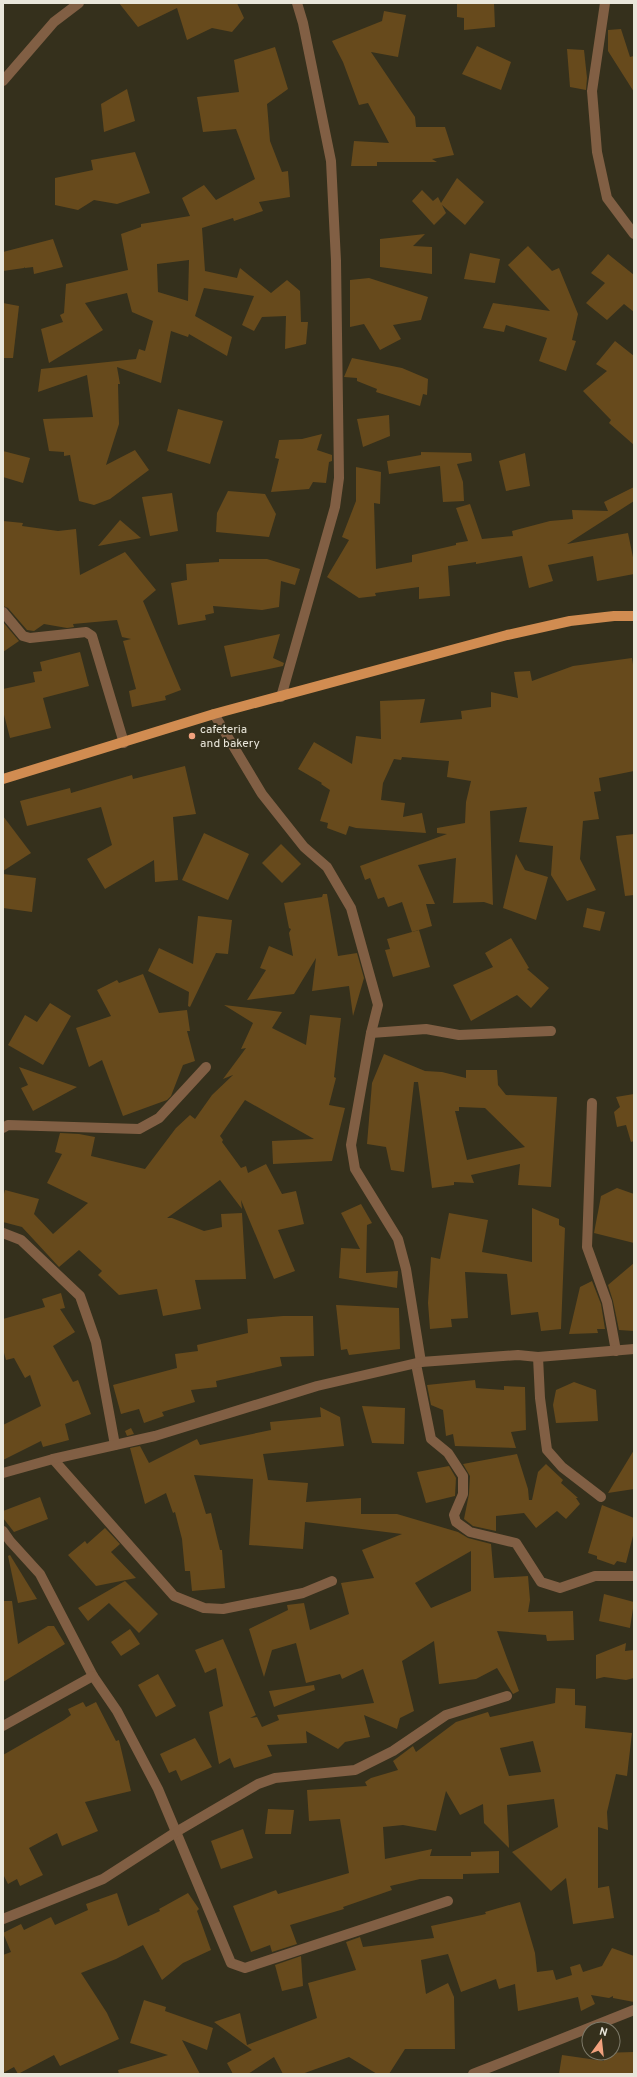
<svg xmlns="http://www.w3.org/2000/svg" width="637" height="2077" viewBox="0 0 637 2077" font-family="Overpass,sans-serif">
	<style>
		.building { fill: #674a1c; fill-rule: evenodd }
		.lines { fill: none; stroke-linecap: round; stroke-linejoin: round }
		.minor { stroke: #815f44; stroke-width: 10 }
		.major { stroke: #d18c51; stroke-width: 10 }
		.poi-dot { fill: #f1a17d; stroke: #35301c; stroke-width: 1.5 }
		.labels { text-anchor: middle; stroke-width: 4; stroke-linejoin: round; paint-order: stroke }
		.poi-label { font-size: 12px; fill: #e9e6da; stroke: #35301c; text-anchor: start }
	</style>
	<rect width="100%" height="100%" fill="#35301c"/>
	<g class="building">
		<polygon points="119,3 237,3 244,18 232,32 212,28 187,40 177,8 138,27"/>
		<polygon points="457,3 494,3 495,27 464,30 464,18 457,17"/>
		<polygon points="384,11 406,15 398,57 371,52 415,117 416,127 445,127 454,155 432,159 437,162 377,162 377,166 351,166 354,141 389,143 368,103 359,105 343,62 332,41 382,21"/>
		<polygon points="621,29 630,57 634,56 634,92 608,51 608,30"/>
		<polygon points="477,46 511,62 501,90 462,74"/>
		<path d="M275,47L288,89L267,104L270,141L282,172L288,171L290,197L259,202L263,211L234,221L233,218L202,228L205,271L237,278L240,268L271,293L287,280L300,291L301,322H308L306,344L285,349L286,316L262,317L254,331L242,325L254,296L204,288L195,316L232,337L227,356L189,334L188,337L171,331L161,383L117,367L120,384H118L119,424L106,465L135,450L149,470L110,499L94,505L79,501L70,455L64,456V452L49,451L43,419L93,417L87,375L38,392L41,369L136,359L139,349L145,351L153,321L132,312L127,293L85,303L103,330L49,363L41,329L63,322L60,315L64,313L66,284L128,270L121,234L141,227V224L190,216L182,198L204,185L216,200L255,179L236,129L203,132L197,97L239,92L234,60ZM189,260L188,301L158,292L157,264Z"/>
		<polygon points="567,49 584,50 587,78 586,90 570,87"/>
		<polygon points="127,89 135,121 104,132 101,104"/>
		<polygon points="135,152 150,193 117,204 94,200 78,210 55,205 55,178 93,170 91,160"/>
		<polygon points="457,178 484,202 465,225 442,205 446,213 434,225 412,201 422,190 433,201 438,197 441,203"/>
		<polygon points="425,234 413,246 432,247 432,274 380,267 380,239"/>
		<polygon points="53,239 63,267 34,274 33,267 25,268 25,267 24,268 3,271 3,252"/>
		<polygon points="528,246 552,271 559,268 578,314 572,340 576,341 566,371 539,361 547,338 506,325 504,332 483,328 493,303 550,311 508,265"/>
		<polygon points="470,253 500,259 495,283 464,279"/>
		<polygon points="608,254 634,275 634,312 624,304 607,320 586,303 605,283 591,273"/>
		<polygon points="369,278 428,297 421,320 393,325 401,339 380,350 364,324 350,327 350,280"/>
		<polygon points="3,303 19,306 13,358 3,358"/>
		<polygon points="615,341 634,356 634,445 609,423 611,420 583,391 607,371 596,364"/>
		<polygon points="352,358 402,368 428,379 427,395 423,394 420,406 376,392 377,389 357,381 357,378 344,377"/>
		<polygon points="178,409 223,421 210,464 167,451"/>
		<polygon points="389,415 390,436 363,447 357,419"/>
		<polygon points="322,434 317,450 332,455 332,461 329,462 326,483 313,482 309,489 271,492 279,459 275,458 279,440 302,439"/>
		<polygon points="3,451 30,458 23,483 3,477"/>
		<polygon points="421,452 471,453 472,461 457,464 463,482 464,501 443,502 440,466 389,474 387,461 421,455"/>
		<polygon points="525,453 530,486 506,491 499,461"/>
		<polygon points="356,467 381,472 380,504 374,503 376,569 412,562 412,555 456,545 456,543 468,541 456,508 470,504 482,539 513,536 512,531 550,521 573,519 572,510 608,511 604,502 634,487 634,501 567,544 628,533 634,562 634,574 597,581 593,556 548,565 553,581 529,588 522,556 476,564 476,562 448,566 450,596 419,599 419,587 375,593 376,596 359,598 327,577 349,540 342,537 356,501"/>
		<polygon points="228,491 265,494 276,514 269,537 216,532 217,513"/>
		<polygon points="172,493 178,531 150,536 142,497"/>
		<polygon points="120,520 141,538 98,546"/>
		<polygon points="3,521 23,523 22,526 58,531 76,529 80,575 125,552 156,590 143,601 181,690 165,696 166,700 132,707 129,691 136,689 123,641 131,639 122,637 117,620 73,624 74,627 67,628 44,624 34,631 27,630 8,608 3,606"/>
		<polygon points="219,559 267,559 300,569 295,585 281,581 279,607 262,610 213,606 214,613 205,615 206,620 178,625 171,583 187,580 186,564 219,562"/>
		<polygon points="3,622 19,641 3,652"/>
		<polygon points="280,634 273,658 284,663 283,666 231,677 224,646"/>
		<polygon points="80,652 89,686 43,698 51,728 10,738 3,711 3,689 35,682 33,672 42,671 40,662"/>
		<polygon points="632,658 634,671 634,771 599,778 601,791 594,792 599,819 583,821 580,859 596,890 567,901 551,875 553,846 519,842 527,807 490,811 493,905 484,902 453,903 456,858 418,865 435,904 426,904 432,926 412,932 402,902 388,907 384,897 378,899 370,878 365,880 360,866 447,834 437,833 437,828 465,823 466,802 471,781 447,777 449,761 402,757 401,760 394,759 383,783 381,800 405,803 403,817 422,813 426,833 356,828 349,826 346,835 327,828 328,823 320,821 330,790 321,784 322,783 298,769 314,742 352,764 356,736 381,739 380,701 425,699 420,723 462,719 461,711 491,707 491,692 518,698 514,672 530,671 532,681 573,666"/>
		<polygon points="185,766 196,814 173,817 178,880 155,882 154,860 105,889 87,859 112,845 101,807 27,826 20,801 70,788 71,793 132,775 133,779"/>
		<polygon points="3,816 31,853 3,871"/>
		<polygon points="204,833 249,854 228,900 182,880"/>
		<polygon points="634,834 634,895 625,896 616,836"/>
		<polygon points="281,844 301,864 282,883 262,863"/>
		<polygon points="516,854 525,870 548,877 536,920 503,908"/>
		<polygon points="3,874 36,878 32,912 3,908"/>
		<polygon points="323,894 327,894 338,956 357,953 364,978 353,1016 349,986 312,991 316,958 294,994 247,1000 266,970 260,968 269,946 293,956 289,933 291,929 289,928 284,903 322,897"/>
		<polygon points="587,908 605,912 600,931 583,927"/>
		<polygon points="198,916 232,920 228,954 216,953 190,1007 188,1006 189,992 148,971 159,948 193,964"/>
		<polygon points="419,930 430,967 393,977 385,950 390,949 387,939"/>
		<polygon points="511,938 529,968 527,969 549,988 531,1008 517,995 471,1021 453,985 493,967 485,953"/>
		<polygon points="143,974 159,1013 187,1010 190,1031 187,1031 195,1061 183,1065 171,1096 167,1100 123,1116 102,1060 89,1067 76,1028 111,1016 97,990 117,980 119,983"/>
		<polygon points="50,1003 71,1016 43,1065 8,1045 25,1015 37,1022"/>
		<polygon points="224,1005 282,1012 272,1028 306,1045 310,1015 341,1018 334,1077 336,1078 329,1105 345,1108 332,1161 273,1164 272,1141 314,1139 245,1100 220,1136 223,1140 222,1142 241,1168 246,1166 248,1173 266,1164 282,1194 296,1191 304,1224 278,1230 295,1271 274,1279 241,1200 242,1209 220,1180 167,1218 172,1218 204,1231 222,1227 221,1214 242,1213 246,1279 195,1280 201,1309 163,1316 157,1289 119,1295 98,1275 102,1271 79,1250 59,1267 22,1227 3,1222 3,1198 5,1190 39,1199 34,1214 53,1234 88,1203 47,1183 62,1154 55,1152 60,1133 79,1134 95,1137 91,1156 145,1169 176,1128 190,1115 195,1119 212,1095 233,1075 223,1079 246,1048 241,1049 253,1023"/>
		<path d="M384,1054L425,1071L442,1072L466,1078V1070H497L498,1085L506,1095L557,1097L551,1187L518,1185L520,1164L471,1175L474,1183L454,1182V1185L432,1188L418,1082H414L404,1172L391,1170L386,1147L367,1144L372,1083ZM459,1107L485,1108L525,1147L467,1160L455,1111H459Z"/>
		<polygon points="19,1067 77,1087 33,1111 21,1088 28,1085"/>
		<polygon points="634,1094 634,1141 631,1142 626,1125 617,1127 614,1112 620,1107 616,1097"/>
		<polygon points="617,1188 634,1194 634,1243 594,1233 601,1196"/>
		<polygon points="361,1204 372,1223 367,1225 366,1273 398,1271 397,1288 339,1278 341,1248 360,1249 341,1213"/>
		<polygon points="532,1208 559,1219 559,1225 565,1228 561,1329 541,1331 538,1312 511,1315 507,1274 465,1272 468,1318 451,1319 452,1327 430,1329 428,1303 431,1257 440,1259 449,1213 488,1220 482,1252 532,1262"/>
		<polygon points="634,1263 634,1331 619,1330 613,1301 608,1285"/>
		<polygon points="592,1281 601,1304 605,1329 597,1329 598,1333 569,1334 580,1287"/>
		<polygon points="61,1293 65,1308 60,1309 75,1332 53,1346 73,1382 78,1380 91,1414 65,1424 69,1440 43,1447 41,1441 3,1460 3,1425 41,1406 30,1375 25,1378 14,1358 6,1360 3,1349 3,1319 45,1307 42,1299"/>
		<polygon points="336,1305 399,1308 400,1349 349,1355 347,1349 341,1350"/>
		<polygon points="283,1316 313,1316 314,1356 280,1357 282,1366 216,1381 217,1387 191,1390 195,1402 162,1412 164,1416 144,1423 139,1409 121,1414 113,1385 177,1368 175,1354 198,1351 197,1345 248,1333 247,1319"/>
		<polygon points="475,1380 476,1388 504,1390 504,1386 525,1387 526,1430 511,1432 516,1448 455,1446 453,1434 446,1436 443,1410 431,1405 427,1385"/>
		<polygon points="574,1382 596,1390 598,1421 556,1423 553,1405 556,1390"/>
		<polygon points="362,1406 405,1408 404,1444 372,1443"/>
		<path d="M320,1407L340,1417L344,1446L263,1454L268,1480L308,1483L306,1502L361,1498V1514H397L458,1532L468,1538L491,1544L494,1578L528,1576L530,1600L528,1612L573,1611L574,1640L547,1641L546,1635L497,1631L519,1691L513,1694L497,1668L476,1679L439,1684L434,1641L402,1661L414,1711L400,1718L397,1729L364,1715L370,1737L345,1742L338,1749L306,1731L307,1743L267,1745L272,1756L234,1768L230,1758L219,1764L209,1712L223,1706L216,1668L205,1673L195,1650L223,1639L256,1715L250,1718L257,1717L262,1727L279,1720L277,1715L374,1703L363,1669L342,1679L340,1674L306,1683L296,1643L272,1650L264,1677L249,1629L288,1610L287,1605L304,1603L310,1630L349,1614L341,1583L374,1578L362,1550L402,1534L305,1522L303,1549L249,1545L253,1479L194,1475L206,1514L211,1513L220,1550H222L225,1588L192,1591L190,1571H185L182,1539L175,1512L173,1513L166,1493L145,1504L130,1448L140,1446L149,1463L197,1439L200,1445L271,1430L270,1422L321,1417ZM471,1551V1591L431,1608L415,1583Z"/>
		<polygon points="131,1428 134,1434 127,1436 125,1431"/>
		<polygon points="634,1450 634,1489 608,1493"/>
		<polygon points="517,1454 528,1489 529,1500 532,1500 538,1472 546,1464 563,1480 561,1483 578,1498 576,1498 580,1504 566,1519 557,1511 536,1528 524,1513 496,1516 496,1531 473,1526 464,1519 469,1494 470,1476 463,1464"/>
		<polygon points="449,1466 456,1478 455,1496 426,1503 417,1472"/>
		<polygon points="40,1497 48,1519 14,1532 3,1518 3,1511"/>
		<polygon points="602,1505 634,1518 634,1532 626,1563 617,1561 614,1565 597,1559 597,1556 588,1553"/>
		<polygon points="105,1528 120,1544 111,1552 136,1578 96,1586 68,1555 85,1541 87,1544"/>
		<polygon points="10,1555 37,1599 18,1603 8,1556"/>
		<polygon points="125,1581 158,1614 139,1633 109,1603 88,1621 78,1608"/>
		<polygon points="604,1594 634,1602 630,1628 599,1621"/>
		<polygon points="3,1601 12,1601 18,1644 48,1626 54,1626 65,1644 3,1682"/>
		<polygon points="130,1629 140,1644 121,1656 111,1642"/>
		<polygon points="626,1643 625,1651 634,1650 634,1678 626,1680 604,1677 596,1679 596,1655"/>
		<polygon points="158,1674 176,1706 156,1717 138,1685"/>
		<polygon points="314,1685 315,1690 274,1707 269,1691"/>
		<path d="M556,1688L575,1689V1705L586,1706L585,1728L632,1733L627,1776L616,1774L607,1812L608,1830L598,1827V1888L609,1886L614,1918L573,1924L566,1878L551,1891L512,1852L558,1827L554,1799L507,1805L509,1848L484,1823L483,1804L460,1815L446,1791L436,1831L403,1825L383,1827L385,1859L432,1849L430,1856H471V1852L499,1851V1873L463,1874V1879H420L390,1886L392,1890L343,1907L344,1909L290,1925L297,1944L272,1952L270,1945L251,1952L233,1906L276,1890L278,1894L349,1873L340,1819L309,1821L307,1790L367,1786L365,1782L371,1778L398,1770L393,1761L413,1746L416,1752L456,1722L488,1712L490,1717L555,1703ZM533,1741L541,1772L509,1776L500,1748Z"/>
		<polygon points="83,1702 86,1707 96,1702 116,1741 119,1740 131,1791 85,1802 98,1831 62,1846 57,1833 29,1848 43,1875 20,1886 17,1879 8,1884 3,1874 3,1755 64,1720 71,1715 68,1709"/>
		<polygon points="195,1738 212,1767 181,1781 176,1770 169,1773 160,1754"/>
		<polygon points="268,1809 294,1810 291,1834 265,1834"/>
		<polygon points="243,1829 253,1858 221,1869 211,1841"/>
		<polygon points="117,1893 128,1926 160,1911 159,1909 188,1893 199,1909 197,1911 211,1950 183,1963 162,1980 143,1945 116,1959 81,1973 107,2013 119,2039 60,2066 54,2055 18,2074 14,2067 3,2073 3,1955 11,1952 3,1933 21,1924 24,1930 51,1917 55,1925 88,1910 86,1904"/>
		<polygon points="520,1902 535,1953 537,1972 553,1970 556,1980 572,1975 570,1967 580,1964 583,1972 602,1966 612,1948 634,1956 634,2002 613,1998 613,1996 609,1998 591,1995 595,2004 581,2011 578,1997 518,2011 515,1984 499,1989 496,1979 461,1992 448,1954 421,1960 426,1994 448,1983 454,1997 455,2049 405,2049 389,2074 377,2074 349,2057 302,2074 283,2074 274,2057 248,2074 233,2074 227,2063 252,2050 214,2022 240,2013 247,2045 317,2018 308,1983 356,1970 346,1942 360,1937 363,1947 434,1938 431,1926 486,1914 485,1912"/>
		<polygon points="301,1956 303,1986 282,1991 275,1965"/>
		<polygon points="144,2000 166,2007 165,2011 213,2028 207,2050 182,2040 200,2074 119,2074 118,2070 168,2055 130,2043"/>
		<polygon points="634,2052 634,2074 559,2074 562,2055 604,2061 601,2053"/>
	</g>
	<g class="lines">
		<g class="minor">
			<polyline points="605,3 592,91 597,152 607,198 634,234"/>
			<polyline points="3,81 54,22 79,3"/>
			<polyline points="3,612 23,636 30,638 86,632 92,636 124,743"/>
			<polyline points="281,697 335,507 339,478 336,261 331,161 303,23 297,3"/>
			<polyline points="214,714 262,794 304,847 327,867 351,908 378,1005 371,1033 351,1145 355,1169 398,1239 406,1269 421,1362"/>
			<polyline points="371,1033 426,1029 459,1035 551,1031"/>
			<polyline points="592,1103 587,1247 607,1302 616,1351"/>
			<polyline points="3,1128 8,1125 139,1129 159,1118 206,1067"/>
			<polyline points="3,1233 21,1240 80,1296 96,1342 115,1445"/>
			<polyline points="538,1357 540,1398 547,1450 562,1467 601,1497"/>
			<polyline points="416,1364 431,1439 448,1453 463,1476 463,1494 454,1515 456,1522 470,1532 516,1543 541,1582 560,1588 595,1576 634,1576"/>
			<polyline points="53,1459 174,1596 204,1608 223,1609 303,1593 332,1581"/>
			<polyline points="3,1473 53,1459 155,1436 317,1386 421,1362 518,1355 538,1357 634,1349"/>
			<polyline points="3,1531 10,1541 40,1574 93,1676 117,1711 158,1789 231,1963 245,1968 448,1901"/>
			<polyline points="3,1726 93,1676"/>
			<polyline points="3,1919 103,1879 176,1832 258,1784 275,1778 355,1770 393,1751 446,1715 507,1696"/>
			<polyline points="473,2074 634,2010"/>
		</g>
		<polyline class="major" points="3,779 214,714 507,635 570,621 614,616 634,616"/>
	</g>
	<circle class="poi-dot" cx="192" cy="736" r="4"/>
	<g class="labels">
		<g class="poi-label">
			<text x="200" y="733">cafeteria<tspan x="200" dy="14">and bakery</tspan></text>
		</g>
	</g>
	<rect width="637" height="2077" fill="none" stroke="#e9e6da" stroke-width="8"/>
	<g transform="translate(601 2041) rotate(15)"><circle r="19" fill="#35301c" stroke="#7d7968"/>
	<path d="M0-3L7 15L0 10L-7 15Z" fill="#f1a17d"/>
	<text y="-6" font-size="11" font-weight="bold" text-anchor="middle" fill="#e9e6da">N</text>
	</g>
</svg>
